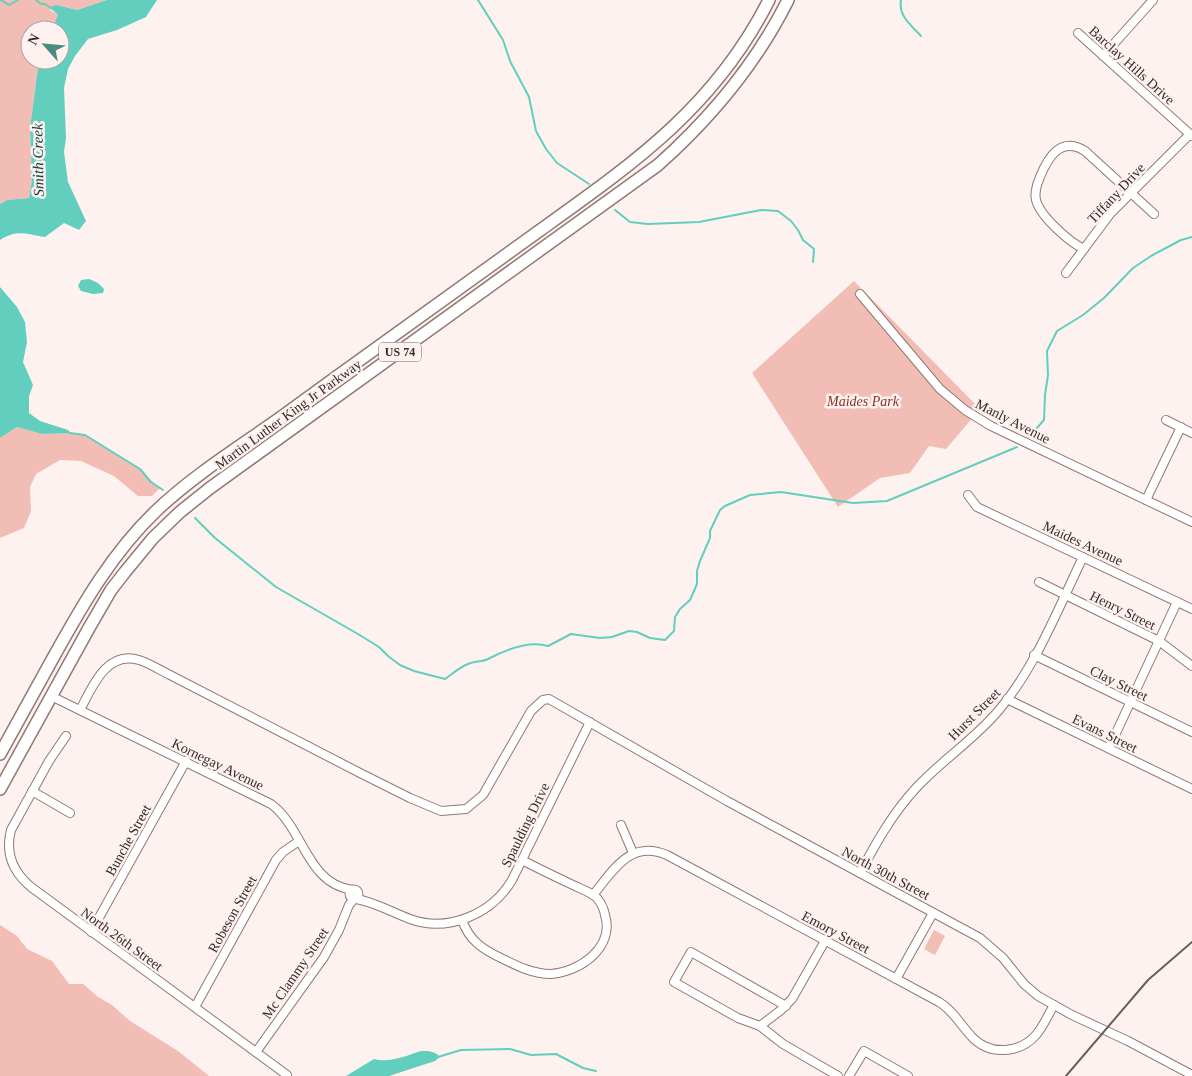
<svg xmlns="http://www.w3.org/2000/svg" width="1192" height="1076" viewBox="0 0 1192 1076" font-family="'Times New Roman',serif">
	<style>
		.green { fill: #f1bdb4 }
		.water { fill: #62cfbe }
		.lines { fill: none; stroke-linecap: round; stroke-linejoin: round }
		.stream { stroke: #62cfbe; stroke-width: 2 }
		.minor-casing { stroke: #917873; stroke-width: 10 }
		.highway-casing { stroke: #917873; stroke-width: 14 }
		.minor { stroke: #fff; stroke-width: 8 }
		.highway { stroke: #fff; stroke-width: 11 }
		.rail { stroke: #685e5c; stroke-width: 2 }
		.labels { text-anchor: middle; stroke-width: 5; stroke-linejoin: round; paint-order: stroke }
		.shield { fill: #fdf2f0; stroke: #716765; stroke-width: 1 }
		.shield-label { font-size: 12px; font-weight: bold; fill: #352b29 }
		.street-label { font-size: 14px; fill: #352b29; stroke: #fdf2f0 }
		.park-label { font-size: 14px; font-style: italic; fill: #8f2e24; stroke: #fdf2f0 }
		.water-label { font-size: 15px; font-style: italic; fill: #12443d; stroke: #fdf2f0 }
	</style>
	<rect width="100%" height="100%" fill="#fdf2f0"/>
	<g class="green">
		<polygon points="0,0 107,0 77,10 57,5 50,10 58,15 58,17 52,30 30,30 30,60 39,60 30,128 32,180 29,198 7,200 0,204"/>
		<polygon points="854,281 980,409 946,449 929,446 910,473 880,478 838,507 752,373"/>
		<polygon points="17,427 43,434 71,433 85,435 140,469 151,482 160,488 152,496 138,496 114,476 81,461 60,460 36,474 30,487 31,511 24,528 0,538 0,438"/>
		<polygon points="0,925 17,936 27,949 52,961 69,984 83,984 98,997 112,1005 130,1021 178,1051 209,1076 0,1076"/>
		<polygon points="934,930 945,936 935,955 924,949"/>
	</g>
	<g class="water">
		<path d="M107,0H157L146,17L117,30L88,39L75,56L68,69L64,88L66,138L64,152L68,182L86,221L79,230L64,223L45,237C26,234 17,229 0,240V204L7,200L29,198L32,180L30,128L39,60H60V30H52L58,15L49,7L57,5L77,10Z"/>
		<polygon points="89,279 98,283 104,289 103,293 93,294 81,291 78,286 81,280"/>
		<polygon points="0,287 17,307 25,322 27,342 23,362 33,385 29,396 29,413 40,421 68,430 71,433 42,434 17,427 0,438"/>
		<path d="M421,1051C428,1051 435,1051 440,1057L435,1061L389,1076H346L374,1059C391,1063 405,1056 421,1051Z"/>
	</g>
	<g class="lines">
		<g class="stream">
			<polyline points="1,0 9,5 18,0"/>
			<polyline points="36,0 41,4 45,4 51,8"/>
			<polyline points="478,0 503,40 510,61 529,97 536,131 546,149 557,163 589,184"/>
			<path d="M901,0C898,16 911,25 921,36"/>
			<polyline points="615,210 630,222 648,224 699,222 761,210 778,211 791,221 798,230 803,240 814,249 813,262"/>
			<polyline points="70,433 85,435 140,469 151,482 163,490"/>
			<polyline points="1029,437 1044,420 1045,395 1048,375 1047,351 1057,331 1083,315 1104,298 1133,268 1151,256 1181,240 1192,237"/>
			<path d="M195,518L215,538L276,587L358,634L379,647L389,657L400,665L414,671L445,679C452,674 460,667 468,664C474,661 482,662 488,659C505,650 528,640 548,646L571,634L600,638L612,637L629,631L637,632L650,638L665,640L674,631L675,617L680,609L690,600L697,584V571L700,561L710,538V531L720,510L725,506L750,495L781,492L853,503L887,501L1017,447"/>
			<polyline points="438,1057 461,1050 510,1049 531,1055 556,1054 583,1068 596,1071"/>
		</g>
		<defs>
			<g id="minor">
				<polyline points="1078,33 1192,136"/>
				<polyline points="1103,56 1153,0"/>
				<path d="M1084,249C1069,242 1040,216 1036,200C1034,192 1037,184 1040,177C1048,157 1061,136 1085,151L1154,214"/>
				<polyline points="1066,273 1110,214 1190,134"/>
				<polyline points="860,294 940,389 965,410 991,426 1192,522"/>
				<polyline points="1166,420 1192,433"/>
				<polyline points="968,495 977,507 1192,609"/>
				<polyline points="1146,500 1181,427"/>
				<polyline points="1039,582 1159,641 1192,666"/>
				<polyline points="1034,655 1192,732"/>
				<path d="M51,696L271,804C304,828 306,884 353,890"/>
				<polyline points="1007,699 1192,789"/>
				<path d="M80,710C92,688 106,650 139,660C149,663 160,670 170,675L362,774L410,798L441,811L466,809L483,795L531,711L543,700L549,699L727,801L980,938L1003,958L1024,984L1038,996L1072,1015L1128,1041L1192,1075"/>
				<path d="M66,736L49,761L11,830C5,853 13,872 31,887L287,1075"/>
				<polyline points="1109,748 1177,602"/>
				<polyline points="32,791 70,813"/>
				<polyline points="621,825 633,853"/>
				<path d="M860,873C876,843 892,814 916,788C942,760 975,739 999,710C1036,666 1058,609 1083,557"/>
				<circle cx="354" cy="894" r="4.5"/>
				<path d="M593,895C613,871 630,839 667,855L939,1002C954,1011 961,1026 973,1038C991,1056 1020,1053 1036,1035C1043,1027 1048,1015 1054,1005"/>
				<path d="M356,899C375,902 391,912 410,919C448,933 492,914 512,880L590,722"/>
				<path d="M462,920C469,940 482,949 501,958C517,966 533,974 551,974C580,972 615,947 605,915C604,909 601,903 597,898C591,892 581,889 573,885C556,877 539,869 522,860"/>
				<polyline points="91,932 186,761"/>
				<polyline points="896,979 933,913"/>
				<polyline points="786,1006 691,952 674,982 738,1018 760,1026 783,1044 838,1076"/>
				<polyline points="195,1007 276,860 283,852 299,841"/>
				<polyline points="760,1026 781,1010 792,999 825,941"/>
				<polyline points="256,1052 324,957 339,930 349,905 354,899"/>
				<polyline points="849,1076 864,1051 908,1076"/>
			</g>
			<g id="highway">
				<path d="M0,754C18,722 35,690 53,658C83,604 112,553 157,510C194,475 239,447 280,418C366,355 453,293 539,231C634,163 715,107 769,0"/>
				<path d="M0,789L89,628L111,590L125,572L153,538L180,512L210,488L658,165C712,117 756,64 788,0"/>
			</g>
		</defs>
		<use href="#minor" class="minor-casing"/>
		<use href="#highway" class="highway-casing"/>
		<use href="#minor" class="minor"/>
		<use href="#highway" class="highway"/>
		<polyline class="rail" points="1066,1076 1148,980 1192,942"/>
	</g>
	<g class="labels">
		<rect class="shield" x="379" y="342.5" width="42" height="19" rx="4"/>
		<g class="shield-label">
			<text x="400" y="356">US 74</text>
		</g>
		<g class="street-label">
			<text transform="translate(1132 65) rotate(42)" y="5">Barclay Hills Drive</text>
			<text transform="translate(1116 193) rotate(-47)" y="5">Tiffany Drive</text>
			<text transform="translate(288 414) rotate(-36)" y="5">Martin Luther King Jr Parkway</text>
			<text transform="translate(1013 421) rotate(27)" y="5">Manly Avenue</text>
			<text transform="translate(1083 543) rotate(25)" y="5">Maides Avenue</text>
			<text transform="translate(1123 610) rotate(26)" y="5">Henry Street</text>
			<text transform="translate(1119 683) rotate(26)" y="5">Clay Street</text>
			<text transform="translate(974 714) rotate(-45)" y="5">Hurst Street</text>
			<text transform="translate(1105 733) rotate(26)" y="5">Evans Street</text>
			<text transform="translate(218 764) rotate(26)" y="5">Kornegay Avenue</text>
			<text transform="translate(525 825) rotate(-64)" y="5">Spaulding Drive</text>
			<text transform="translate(128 840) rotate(-61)" y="5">Bunche Street</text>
			<text transform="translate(886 873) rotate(28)" y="5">North 30th Street</text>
			<text transform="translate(232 914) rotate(-61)" y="5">Robeson Street</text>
			<text transform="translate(836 932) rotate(28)" y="5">Emory Street</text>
			<text transform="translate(122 939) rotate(36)" y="5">North 26th Street</text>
			<text transform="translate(295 973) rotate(-56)" y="5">Mc Clammy Street</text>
		</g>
		<g class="park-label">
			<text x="863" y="406">Maides Park</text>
		</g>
		<g class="water-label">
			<text transform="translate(38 160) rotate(-91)" y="5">Smith Creek</text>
		</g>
	</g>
	<g transform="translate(45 45) rotate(297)"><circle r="24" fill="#fdf2f0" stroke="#ada2a0"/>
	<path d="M0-4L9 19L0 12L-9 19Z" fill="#488d82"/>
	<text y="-8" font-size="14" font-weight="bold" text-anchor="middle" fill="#352b29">N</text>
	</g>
</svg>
